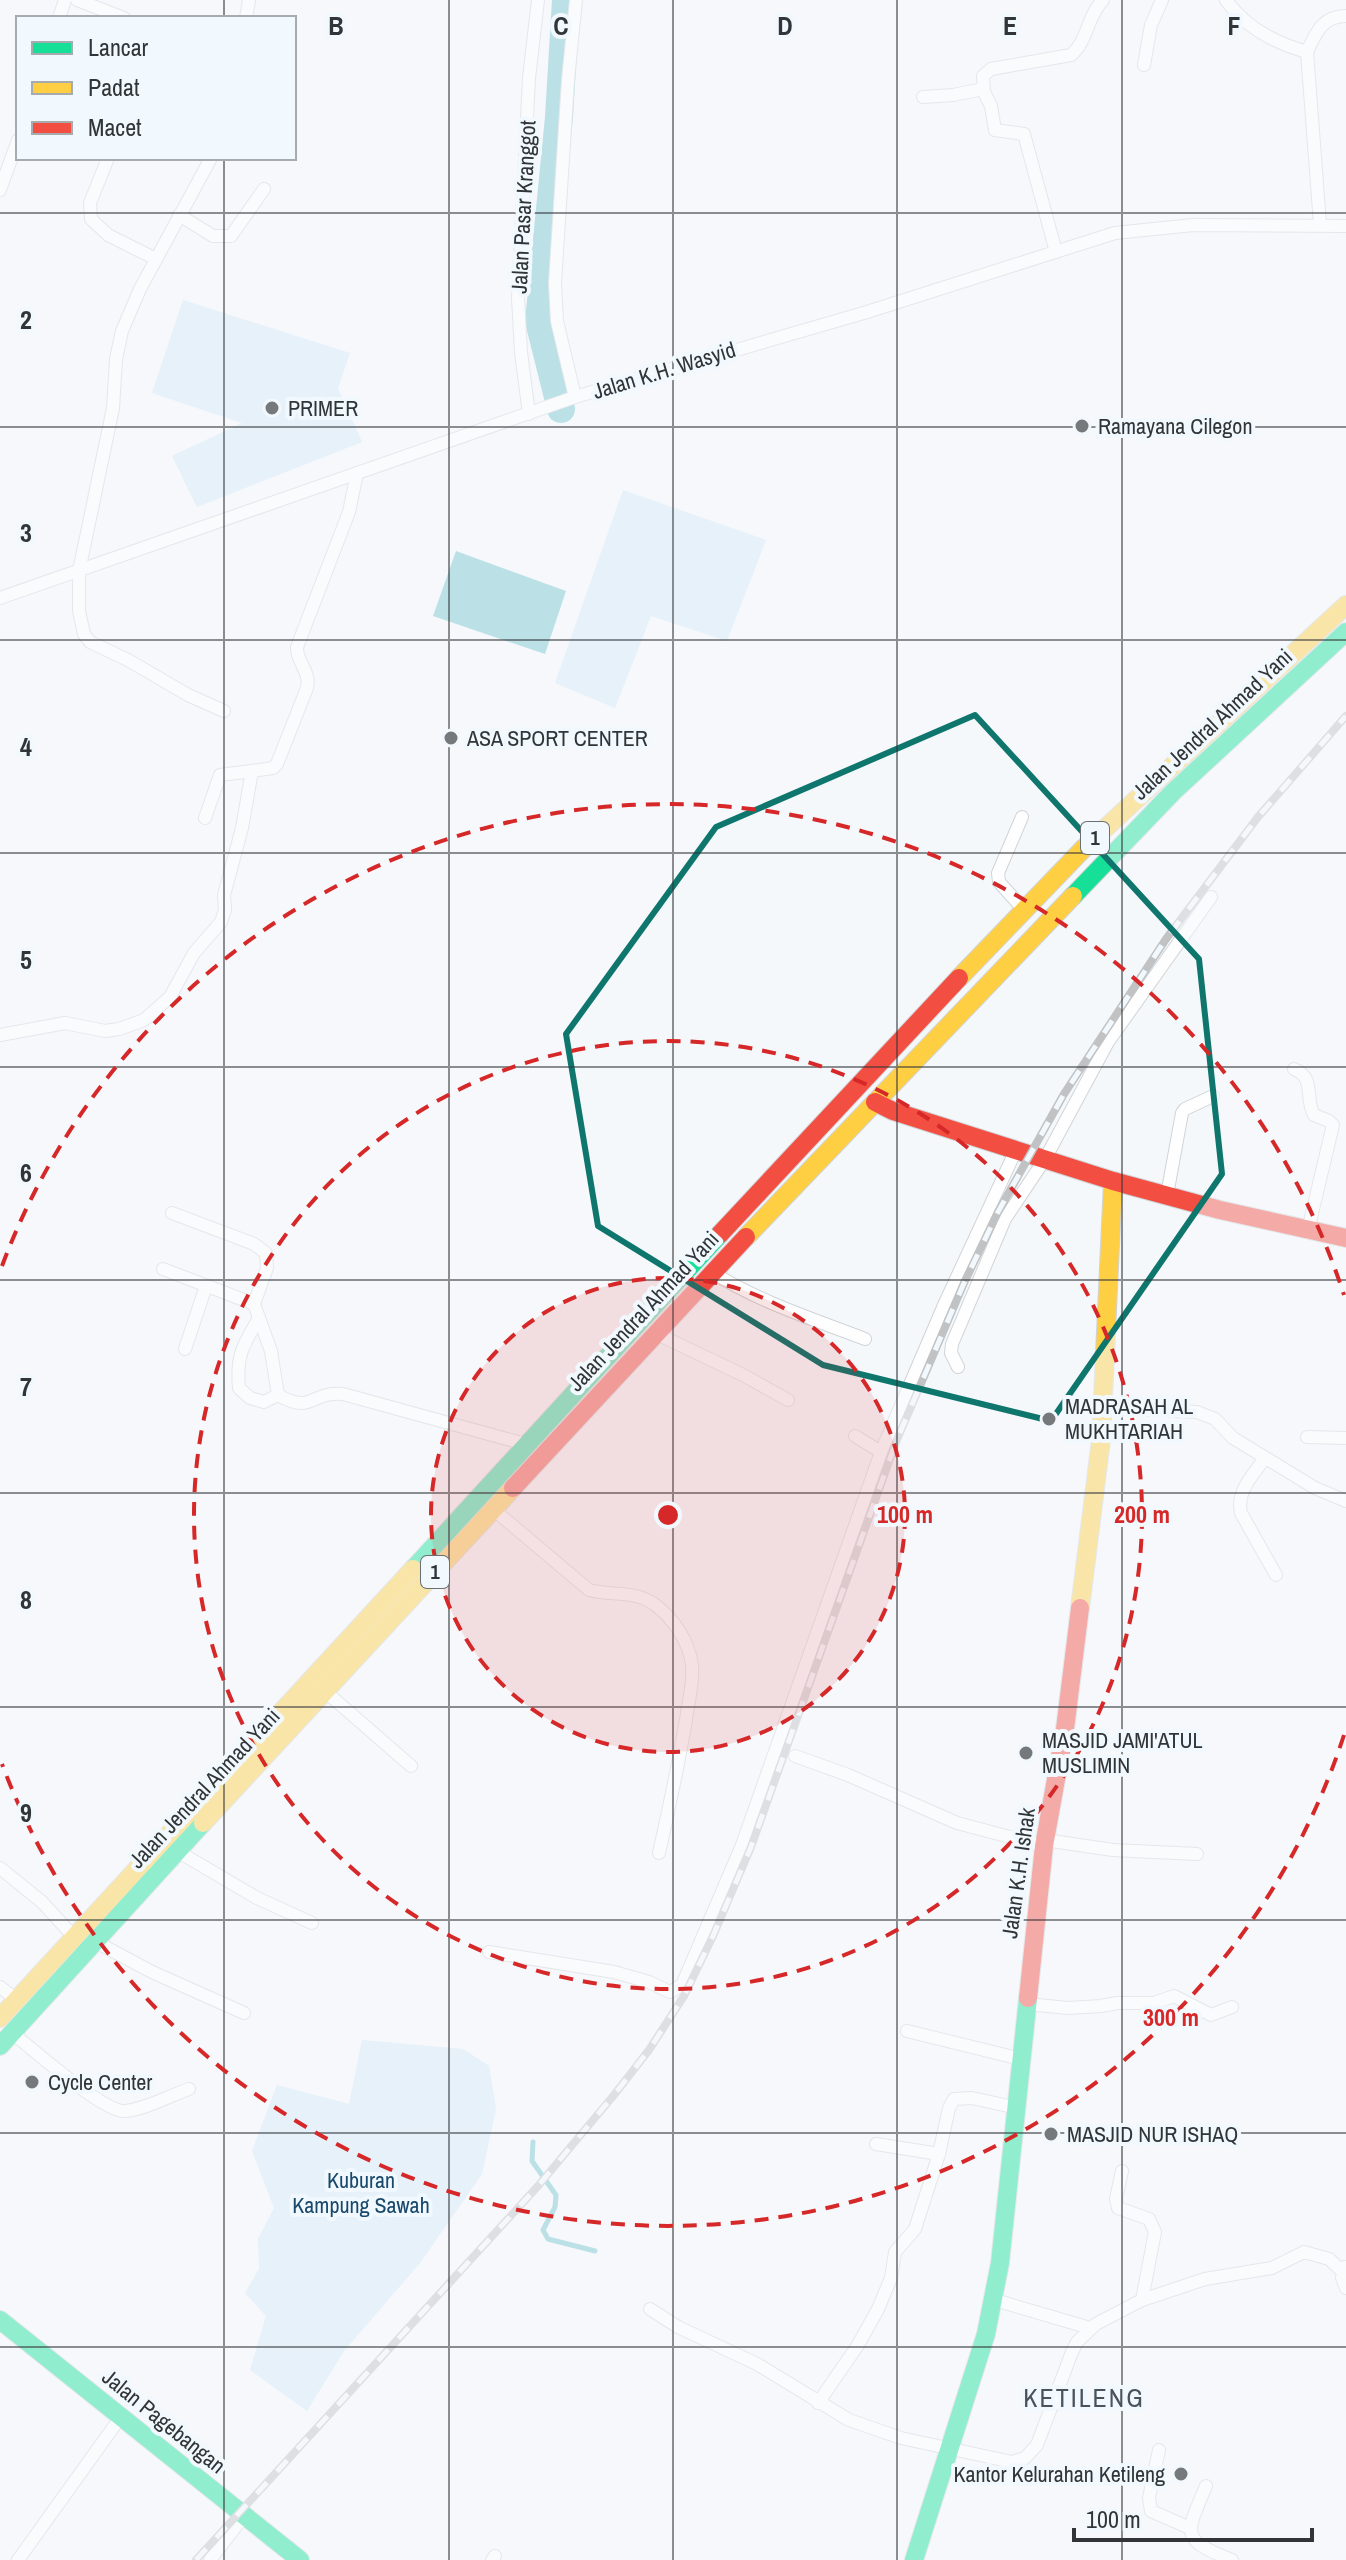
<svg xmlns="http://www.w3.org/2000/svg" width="1346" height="2560" viewBox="0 0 1346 2560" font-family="'Archivo Narrow',sans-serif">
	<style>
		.green { fill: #d2e8f9 }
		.water { fill: #73c5cd }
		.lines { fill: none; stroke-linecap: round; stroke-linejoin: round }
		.stream { stroke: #73c5cd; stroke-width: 5 }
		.river { stroke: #73c5cd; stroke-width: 28 }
		.street-casing { stroke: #d0d4d7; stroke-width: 14 }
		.fast-casing { stroke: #d0d4d7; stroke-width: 20 }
		.slow-casing { stroke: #d0d4d7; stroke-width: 20 }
		.jam-casing { stroke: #d0d4d7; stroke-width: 20 }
		.street { stroke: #fefefe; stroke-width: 12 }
		.fast { stroke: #16e098; stroke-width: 18 }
		.slow { stroke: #ffcf43; stroke-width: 18 }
		.jam { stroke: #f24e42; stroke-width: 18 }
		.rail-casing { stroke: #c1c2c3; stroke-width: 8 }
		.rail { stroke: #f2f9fe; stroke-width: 5; stroke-dasharray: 15; stroke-linecap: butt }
		.marked { fill: none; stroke: #0f766e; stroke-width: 6; stroke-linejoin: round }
		.grid { fill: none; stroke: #313538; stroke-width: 2; stroke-opacity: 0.55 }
		.ring { fill: none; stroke: #d62828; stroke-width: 4; stroke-dasharray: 14 10 }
		.poi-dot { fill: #76797c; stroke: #f2f9fe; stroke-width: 3 }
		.labels { text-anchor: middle; stroke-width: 8; stroke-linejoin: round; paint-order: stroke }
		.shield { fill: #f2f9fe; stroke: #6b7073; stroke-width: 2 }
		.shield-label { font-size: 20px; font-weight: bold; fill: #313538 }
		.street-label { font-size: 22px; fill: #313538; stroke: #f2f9fe }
		.poi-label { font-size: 22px; fill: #313538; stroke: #f2f9fe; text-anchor: start }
		.park-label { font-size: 22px; fill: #18486b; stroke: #f2f9fe }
		.quarter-label { font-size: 26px; letter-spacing: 2px; fill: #4a535a; stroke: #f2f9fe }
		.grid-label { font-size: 26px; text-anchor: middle; font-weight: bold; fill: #313538; stroke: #f2f9fe; stroke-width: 8; stroke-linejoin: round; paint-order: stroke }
		.centre { fill: #d62828; stroke: #f2f9fe; stroke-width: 4 }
		.ring-label { font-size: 24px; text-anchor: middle; font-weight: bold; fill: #d62828; stroke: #f2f9fe; stroke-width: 8; stroke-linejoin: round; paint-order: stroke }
	</style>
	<rect width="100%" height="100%" fill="#f5f8fb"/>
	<g class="green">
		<polygon points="183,300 350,353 338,388 362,442 197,507 172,456 242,423 152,393"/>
		<polygon points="623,490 766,540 727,641 651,616 615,708 555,683"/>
		<polygon points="362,2040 463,2049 489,2066 496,2109 482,2174 420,2263 344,2351 307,2411 250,2370 266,2316 245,2293 259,2269 258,2239 274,2208 252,2151 277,2085 349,2104"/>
	</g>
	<polygon class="water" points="456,551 566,591 545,654 433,616"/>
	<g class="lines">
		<polyline class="stream" points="533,2142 532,2161 556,2195 555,2207 543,2230 548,2239 595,2251"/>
		<polyline class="river" points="561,409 539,321 559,117 566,0"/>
		<defs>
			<g id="street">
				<polyline points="77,0 124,18"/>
				<path d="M1226,0C1245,27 1275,43 1307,52L1320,224"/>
				<polyline points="59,18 65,0"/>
				<polyline points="246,18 249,0"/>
				<path d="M1307,52C1316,33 1322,16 1346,16"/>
				<polyline points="1144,65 1151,25 1162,0"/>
				<polyline points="923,97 953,95 983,89"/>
				<polyline points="108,158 90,203 91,219 108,235 156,259"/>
				<polyline points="211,158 140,289 122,331 116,359 113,408 79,571 79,611 84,634 90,642 128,660 188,695 224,711"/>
				<polyline points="0,190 18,140"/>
				<polyline points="179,215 213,236 231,236 264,189"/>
				<path d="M1056,252L1024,134L995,130L991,106L984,92L983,76L991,69L1071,55C1088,41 1087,16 1103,0"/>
				<polyline points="575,397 557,321 555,283 568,80 576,0"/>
				<polyline points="529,414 521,352 518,298 529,78 538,0"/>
				<polyline points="0,598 575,397 867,312 1115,233 1193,225 1346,226"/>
				<polyline points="1022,817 998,873 999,882 1024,910"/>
				<polyline points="205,818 220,775 252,771"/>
				<path d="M0,1035L65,1023L105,1031L119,1029L144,1020L170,997L194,953L221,922L225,910L224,895L242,828L252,771L273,768L277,764L307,688C311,671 296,662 297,647L349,512L357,473"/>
				<path d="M1294,1069C1316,1078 1304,1097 1314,1115L1329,1121L1333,1125L1308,1230"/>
				<polyline points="1167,1195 1182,1113 1185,1109 1213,1096"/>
				<polyline points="172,1213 254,1244 266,1253 267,1268 254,1304"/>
				<path d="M163,1269L254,1304L271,1351L278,1395C313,1415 310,1391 343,1394L525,1444"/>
				<path d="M712,1272C759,1302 813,1319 865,1339"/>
				<path d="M259,1318C243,1345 236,1356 239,1388L250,1398L264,1402L278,1395"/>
				<polyline points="655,1333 743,1375 788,1400"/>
				<polyline points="185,1349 206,1286"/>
				<polyline points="958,1367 951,1353 952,1344 1005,1219 1045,1159 1108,1042 1211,897"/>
				<polyline points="1103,1408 1197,1412 1215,1419 1233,1438 1315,1488 1346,1501"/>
				<polyline points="855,1436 881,1452"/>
				<polyline points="1307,1437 1346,1438"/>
				<path d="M1265,1458C1253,1475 1236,1491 1241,1513L1276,1575"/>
				<path d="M493,1509L589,1590C611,1596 634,1590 654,1604C673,1618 689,1641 692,1665C694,1683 688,1702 686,1720C678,1765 669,1809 659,1853"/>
				<polyline points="326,1692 411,1766"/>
				<polyline points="795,1756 848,1775 957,1823 1044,1846"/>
				<polyline points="1045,1840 1113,1850 1197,1854"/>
				<polyline points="177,1851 257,1898 312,1923"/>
				<polyline points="0,1868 42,1902 74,1937"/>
				<polyline points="96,1942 152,1972 244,2013"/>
				<polyline points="489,1952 614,1972 649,1982 670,1992 682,1985 742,1845 881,1452 944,1305 1016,1150"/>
				<polyline points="0,1987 17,2000"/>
				<polyline points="1027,2004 1068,2008 1101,2006 1117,2003 1154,2003 1174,1996 1211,2015 1232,2007"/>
				<polyline points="907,2031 1021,2059"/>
				<path d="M12,2033C33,2049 102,2111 124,2111C141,2111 172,2095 189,2089"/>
				<polyline points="876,2144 939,2154"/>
				<polyline points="1122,2171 1116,2199 1118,2208 1149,2219 1155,2232 1142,2300"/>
				<polyline points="1345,2267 1342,2278 1346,2288"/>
				<polyline points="995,2300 1090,2328"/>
				<polyline points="650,2309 678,2327 757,2364 849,2420 901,2438 1012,2462 1025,2458 1037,2445 1072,2352 1077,2342 1096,2324 1142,2300 1205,2279 1272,2268 1304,2252 1329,2259 1342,2271"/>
				<polyline points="818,2403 858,2345 878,2309 891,2278 895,2252 915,2229 939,2154 949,2108 954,2099 972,2098 1017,2108"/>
				<polyline points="1159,2450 1149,2498 1151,2511 1190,2528"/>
				<path d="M1206,2486C1185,2536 1180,2539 1232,2560"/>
				<polyline points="18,2560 120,2418"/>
				<polyline points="210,2560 244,2516"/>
				<polyline points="492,2560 495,2556"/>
			</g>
			<g id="fast">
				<polyline points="1073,896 1173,792 1346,632"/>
				<polyline points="413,1569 720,1234"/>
				<polyline points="0,2046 203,1823"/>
				<polyline points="0,2320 300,2560"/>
				<polyline points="914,2560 986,2334 1000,2263 1028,1998"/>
			</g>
			<g id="slow">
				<polyline points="959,978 1085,847 1346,605"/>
				<polyline points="746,1237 1073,896"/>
				<polyline points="1080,1608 1101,1440 1113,1181"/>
				<polyline points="203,1823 513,1488"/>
				<polyline points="0,2018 413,1569"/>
			</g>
			<g id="jam">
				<polyline points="875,1102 893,1111 1113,1181 1220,1210 1346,1238"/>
				<polyline points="720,1234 959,978"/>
				<polyline points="513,1488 746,1237"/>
				<polyline points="1028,1998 1044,1846 1065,1729 1080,1608"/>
			</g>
		</defs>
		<use href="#street" class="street-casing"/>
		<use href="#fast" class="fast-casing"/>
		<use href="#slow" class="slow-casing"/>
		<use href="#jam" class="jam-casing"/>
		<use href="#street" class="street"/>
		<use href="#fast" class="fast"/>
		<use href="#slow" class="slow"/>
		<use href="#jam" class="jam"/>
		<defs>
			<polyline id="rail" points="196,2560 538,2186 614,2095 649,2050 684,1996 713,1936 751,1847 896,1442 964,1283 998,1212 1064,1094 1166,939 1258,817 1346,716"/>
		</defs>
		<use href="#rail" class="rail-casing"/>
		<use href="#rail" class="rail"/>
	</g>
	<path d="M0 0H1346V2560H0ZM975,715L1199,959L1222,1174L1051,1421L823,1365L598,1226L566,1034L716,827Z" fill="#f5f8fb" fill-opacity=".55" fill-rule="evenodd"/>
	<path class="marked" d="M975,715L1199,959L1222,1174L1051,1421L823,1365L598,1226L566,1034L716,827Z"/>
	<path class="grid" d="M224,0V18M449,0V2560M673,0V2560M897,0V2560M1122,0V2560M224,158V2560M0,213H1346M0,427H1346M0,640H1346M0,853H1346M0,1067H1346M0,1280H1346M0,1493H1346M0,1707H1346M0,1920H1346M0,2133H1346M0,2347H1346"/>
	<circle cx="668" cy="1515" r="237" fill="#d62828" fill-opacity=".12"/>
	<g class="ring">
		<circle cx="668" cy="1515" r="237"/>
		<circle cx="668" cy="1515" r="474"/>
		<path d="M1344 1735A711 711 0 0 1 2 1764M2 1266A711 711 0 0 1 1344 1295"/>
	</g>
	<g class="poi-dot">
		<circle cx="272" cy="408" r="8"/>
		<circle cx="1082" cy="426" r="8"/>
		<circle cx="451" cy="738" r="8"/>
		<circle cx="1049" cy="1419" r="8"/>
		<circle cx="1026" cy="1753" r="8"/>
		<circle cx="32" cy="2082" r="8"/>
		<circle cx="1051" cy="2134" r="8"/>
		<circle cx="1181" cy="2474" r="8"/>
	</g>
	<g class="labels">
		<g class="shield">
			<rect x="1081" y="822" width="28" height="32" rx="6"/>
			<rect x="421" y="1556" width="28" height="32" rx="6"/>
		</g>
		<g class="shield-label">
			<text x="1095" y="845">1</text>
			<text x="435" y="1579">1</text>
		</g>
		<g class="street-label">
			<text transform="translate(523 207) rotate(-87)" y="8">Jalan Pasar Kranggot</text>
			<text transform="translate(664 370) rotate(-17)" y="8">Jalan K.H. Wasyid</text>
			<text transform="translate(1212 724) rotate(-43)" y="8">Jalan Jendral Ahmad Yani</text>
			<text transform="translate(643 1311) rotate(-47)" y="8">Jalan Jendral Ahmad Yani</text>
			<text transform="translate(204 1788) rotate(-47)" y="8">Jalan Jendral Ahmad Yani</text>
			<text transform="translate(1018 1873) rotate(-82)" y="8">Jalan K.H. Ishak</text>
			<text transform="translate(164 2421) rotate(39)" y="8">Jalan Pagebangan</text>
		</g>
		<g class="poi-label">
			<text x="288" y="416">PRIMER</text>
			<text x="1098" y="434">Ramayana Cilegon</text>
			<text x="467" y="746">ASA SPORT CENTER</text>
			<text x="1065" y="1414">MADRASAH AL<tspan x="1065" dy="25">MUKHTARIAH</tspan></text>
			<text x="1042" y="1748">MASJID JAMI'ATUL<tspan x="1042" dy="25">MUSLIMIN</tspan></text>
			<text x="48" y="2090">Cycle Center</text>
			<text x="1067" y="2142">MASJID NUR ISHAQ</text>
			<text x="1165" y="2482" text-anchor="end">Kantor Kelurahan Ketileng</text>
		</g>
		<g class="park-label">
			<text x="361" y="2188">Kuburan<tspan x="361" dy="25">Kampung Sawah</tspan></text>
		</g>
		<g class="quarter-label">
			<text x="1084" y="2407">KETILENG</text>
		</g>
	</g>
	<g class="grid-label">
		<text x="336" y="35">B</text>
		<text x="561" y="35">C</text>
		<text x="785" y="35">D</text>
		<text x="1010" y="35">E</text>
		<text x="1234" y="35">F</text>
		<text x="26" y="329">2</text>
		<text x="26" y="542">3</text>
		<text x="26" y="756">4</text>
		<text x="26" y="969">5</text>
		<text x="26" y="1182">6</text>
		<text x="26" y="1396">7</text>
		<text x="26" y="1609">8</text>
		<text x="26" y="1822">9</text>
	</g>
	<circle cx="668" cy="1515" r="12" class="centre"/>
	<g class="ring-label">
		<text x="905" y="1523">100 m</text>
		<text x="1142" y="1523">200 m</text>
		<text x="1171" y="2026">300 m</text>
	</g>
	<rect x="16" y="16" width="280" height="144" fill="#f2f9fe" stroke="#a5abaf" stroke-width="2"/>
	<rect x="32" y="42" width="40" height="12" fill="#16e098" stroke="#a5abaf" stroke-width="2"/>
	<text x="88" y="56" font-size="24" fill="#313538">Lancar</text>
	<rect x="32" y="82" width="40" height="12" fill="#ffcf43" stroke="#a5abaf" stroke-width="2"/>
	<text x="88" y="96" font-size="24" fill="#313538">Padat</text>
	<rect x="32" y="122" width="40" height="12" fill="#f24e42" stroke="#a5abaf" stroke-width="2"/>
	<text x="88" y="136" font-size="24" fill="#313538">Macet</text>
	<path d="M1074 2528v12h238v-12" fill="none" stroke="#313538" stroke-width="4"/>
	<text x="1086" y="2528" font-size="24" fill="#313538" stroke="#f2f9fe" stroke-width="6" paint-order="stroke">100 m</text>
</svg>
